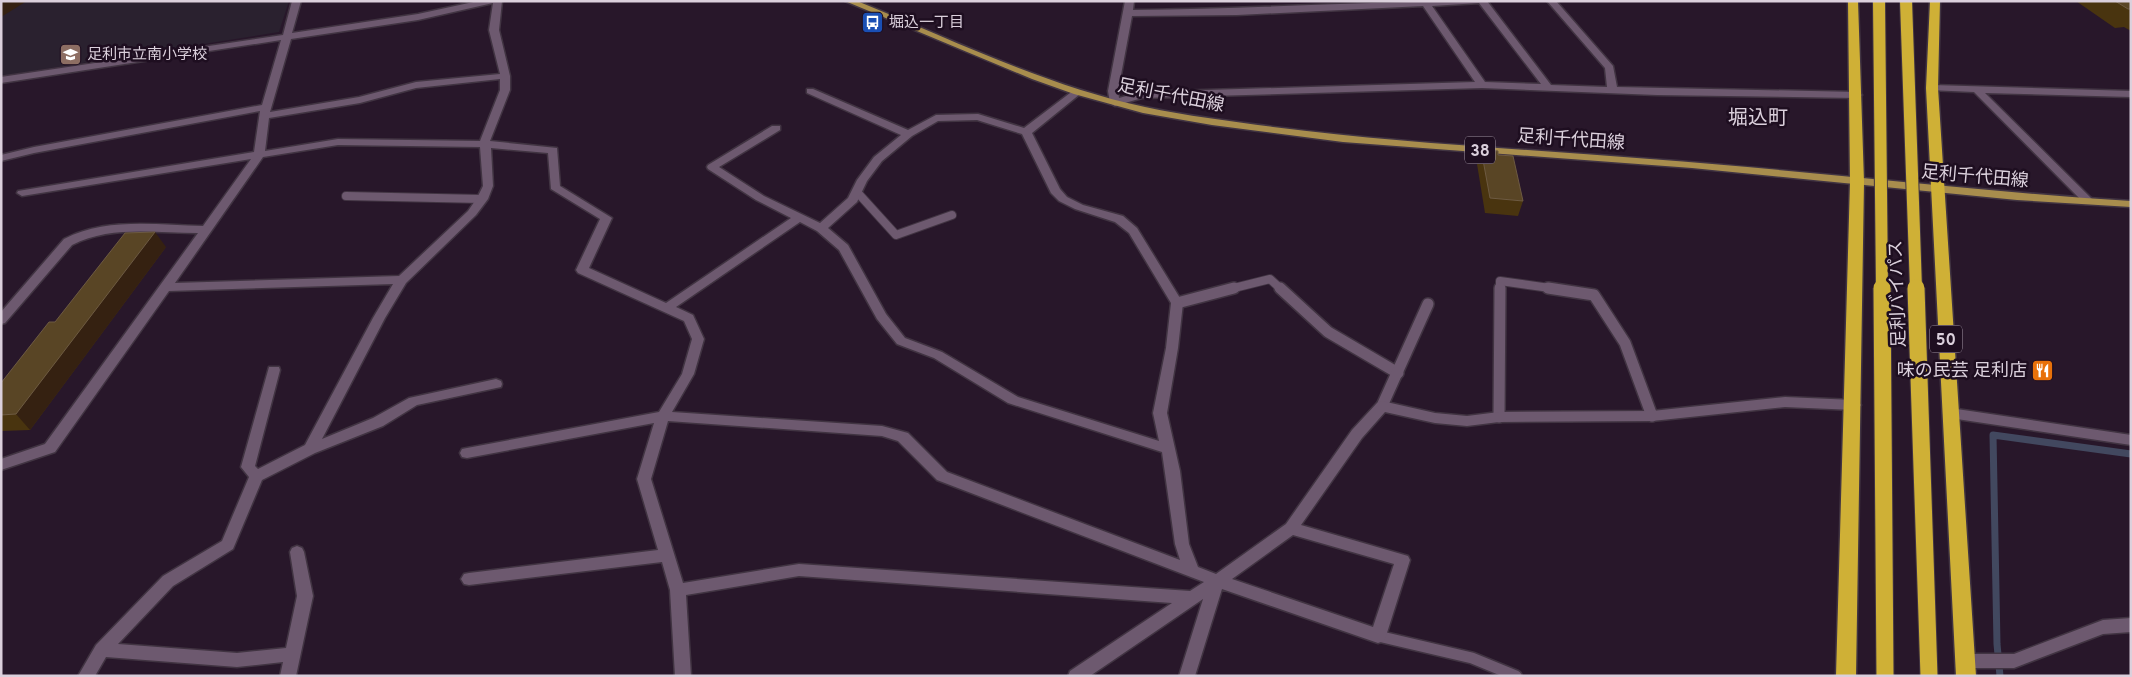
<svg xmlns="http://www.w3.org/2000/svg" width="2132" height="677" viewBox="0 0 2132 677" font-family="Overpass,'Noto Sans JP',sans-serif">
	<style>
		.education { fill: #2a212f }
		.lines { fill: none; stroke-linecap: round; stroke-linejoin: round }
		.stream { stroke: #42485f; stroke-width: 7 }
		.lane-far1-casing { stroke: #413442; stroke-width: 10 }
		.lane-casing { stroke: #413442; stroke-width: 14 }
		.street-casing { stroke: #413442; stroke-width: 3 }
		.primary-casing { stroke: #413442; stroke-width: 3 }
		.highway-casing { stroke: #413442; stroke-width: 3 }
		.lane-far1 { stroke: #6d596f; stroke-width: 8 }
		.lane { stroke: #6d596f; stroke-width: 11 }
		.street { fill: #6d596f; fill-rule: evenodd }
		.primary { fill: #a88d4d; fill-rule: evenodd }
		.highway { fill: #cfb036; fill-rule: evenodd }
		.highway-bridge-far1-casing { stroke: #413442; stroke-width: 14; stroke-linecap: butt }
		.highway-bridge-casing { stroke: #413442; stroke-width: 19; stroke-linecap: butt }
		.highway-bridge-far1 { stroke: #cfb036; stroke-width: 12 }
		.highway-bridge { stroke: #cfb036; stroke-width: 17 }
		.wall { fill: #49340f }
		.shaded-wall { fill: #352111 }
		.building { fill: #594525; stroke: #6d5a42 }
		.labels { text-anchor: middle; stroke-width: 5; stroke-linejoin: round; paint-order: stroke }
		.far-poi-label { font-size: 15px; fill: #dbd0dc; stroke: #1e0e20; text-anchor: start }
		.shield { fill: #1e0e20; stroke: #a296a4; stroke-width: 1 }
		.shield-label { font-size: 16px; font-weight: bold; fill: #dbd0dc }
		.street-label { font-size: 18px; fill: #dbd0dc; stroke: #1e0e20 }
		.poi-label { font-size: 18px; fill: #dbd0dc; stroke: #1e0e20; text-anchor: end }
		.quarter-label { font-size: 20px; fill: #dbd0dc; stroke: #1e0e20 }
	</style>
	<rect width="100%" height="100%" fill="#28172a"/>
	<polygon class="education" points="1,1 289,1 279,32 1,76"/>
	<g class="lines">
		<polyline class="stream" points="2000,676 1997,644 1993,435 2131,454"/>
		<defs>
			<g id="lane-far1">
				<polyline points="857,192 896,235 952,215"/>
				<polyline points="346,196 482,199"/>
				<polyline points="1230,289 1270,279 1281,289"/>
				<polyline points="1500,289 1500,281 1557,289"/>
			</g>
			<g id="lane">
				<polyline points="1280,288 1328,332 1398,373"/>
				<polyline points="1548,288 1594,295 1625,343 1652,416"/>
				<polyline points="1177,303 1234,288"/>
				<polyline points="1382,406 1428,304"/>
				<polyline points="1499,417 1500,288"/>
				<polyline points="1378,636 1472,658 1516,676"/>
			</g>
			<g id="street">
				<path d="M292,1H301L292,33L418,14L478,1H502L499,30L510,76V90L490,141L557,148L560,186L612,218L589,268L666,303L791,218L756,200L708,169L707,167L708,165L772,126H780V130L719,167L764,196L820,223L848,198L857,180L874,157L901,135L807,93V89H813L908,130L936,115L978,114L1024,128L1074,90H1080V94L1032,133L1060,189L1067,197L1083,205L1123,216L1137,228L1183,303L1178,348L1167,413L1180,471L1189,544L1198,567L1216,574L1286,524L1352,430L1377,403L1382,401L1435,413L1467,416L1499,412L1652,411L1785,397L1854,400L1859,402L1861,405L1859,408L1854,410L1785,407L1652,421L1499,422L1467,426L1435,423L1385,412L1362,438L1301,525L1408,556L1410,560L1386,636L1384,641L1378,643L1222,589L1195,676H1179L1203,599L1090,676H1068L1070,671L1172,603L799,576L686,595L691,676H675L670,590L662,562L469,585L464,584L461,579L464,574L469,573L658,550L637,479L654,423L467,458L462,457L460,453L462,449L467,448L659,412L682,374L692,339L684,321L578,273L576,270L600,219L551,189L548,153L491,148L493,186L488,199L476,215L406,283L385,318L322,439L373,418L409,398L496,379L501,381L502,384L501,387L417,405L383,426L315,453L262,480L233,549L173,586L118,644L237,653L286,648L297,596L290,552L292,548L297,546L302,548L304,552L313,596L296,676H280L283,662L237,667L106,657L95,676H78L96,645L163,576L222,541L249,477L241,467L269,367H279L280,370L255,466L258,469L305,445L373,318L393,284L169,291L55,452L1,470V459L45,444L198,233C156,233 110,225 72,245L5,323L1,324V312L64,239C106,217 157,225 203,226L251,159L22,196L17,193L18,191L254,152L260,111L34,153L1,161V155L34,147L262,105L281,40L1,83V77L283,35ZM493,3L489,30L500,74L416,82L359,97L270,112L291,39L418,20ZM500,79V90L480,141L338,139L265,151L269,118L360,103L416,88ZM977,120L1022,134L1051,193L1059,201L1075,209L1115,222L1129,233L1171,303L1166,348L1153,413L1159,441L1018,397L942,352L905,338L886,314L848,245L828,228L857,202L867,181L882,161L912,136L938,121ZM338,145L480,147L483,186L477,198L468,211L399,276L175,283L263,157ZM800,222L817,231L839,250L877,319L897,344L934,358L1008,403L1162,452L1175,544L1180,560L947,472L908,433L882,426L672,412L694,374L704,339L693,315L676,307ZM668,421L882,436L898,441L937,480L1204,582L1190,591L799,564L683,583L651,479ZM1293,535L1394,564L1373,627L1232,579Z"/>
				<path d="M1125,1H1134L1133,10C1251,9 1369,1 1487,1L1551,85L1607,87L1605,68L1547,1H1556L1613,66L1617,87L1857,92L1862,95L1857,98L1657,95L1482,88L1142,98L1115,106L1110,103L1108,91ZM1479,3L1541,84L1485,82L1432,6ZM1423,6L1475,82L1141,92L1119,98L1118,91L1132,16L1237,15Z"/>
				<polygon points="1932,85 2131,91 2131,97 1985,93 2093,200 2095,202 2093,204 2085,204 1974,92 1929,90 1929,86"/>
				<polygon points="1950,408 2131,435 2131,445 1950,418 1945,417 1943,413 1945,409"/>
				<polygon points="2131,618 2131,632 2103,634 2014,668 1965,668 1959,666 1957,661 1959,656 1965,654 2014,654 2103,620"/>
			</g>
			<path id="primary" d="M845,1H857C951,39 1046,86 1145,107C1187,116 1230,121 1273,127C1398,143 1525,149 1650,159C1811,171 1970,191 2131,201V207L2017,200L1692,168L1343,142L1212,125L1143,113L1074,94L1032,79Z"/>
			<g id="highway">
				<polygon points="1848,1 1858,1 1864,182 1856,676 1836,676 1850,182"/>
				<polygon points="1930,1 1940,1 1938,88 1976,676 1956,676 1926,88"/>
			</g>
		</defs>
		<use href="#lane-far1" class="lane-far1-casing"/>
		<use href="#lane" class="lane-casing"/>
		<use href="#street" class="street-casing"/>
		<use href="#primary" class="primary-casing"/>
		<use href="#highway" class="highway-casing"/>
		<use href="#lane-far1" class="lane-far1"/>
		<use href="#lane" class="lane"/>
		<use href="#street" class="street"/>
		<use href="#primary" class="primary"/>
		<use href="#highway" class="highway"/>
		<defs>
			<g id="highway-bridge-far1">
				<polyline points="1879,1 1882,289"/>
				<polyline points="1906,1 1916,289"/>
			</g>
			<g id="highway-bridge">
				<polyline points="1882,288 1885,676"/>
				<polyline points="1916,288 1929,676"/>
			</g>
		</defs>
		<use href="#highway-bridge-far1" class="highway-bridge-far1-casing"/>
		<use href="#highway-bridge" class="highway-bridge-casing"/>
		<use href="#highway-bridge-far1" class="highway-bridge-far1"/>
		<use href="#highway-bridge" class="highway-bridge"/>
	</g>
	<g class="wall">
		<polygon points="2076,1 2131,1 2131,31 2124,27 2115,28"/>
		<polygon points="1481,149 1498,155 1523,201 1518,216 1485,213 1477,164"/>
		<polygon points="166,247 30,430 1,431 1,383 55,322"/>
	</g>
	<g class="shaded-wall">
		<polygon points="1,1 27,1 1,17"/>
		<polygon points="155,232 166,247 30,430 16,414"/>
	</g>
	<g class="building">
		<polygon points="2115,1 2131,1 2131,9 2128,9"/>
		<polygon points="1481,149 1498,151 1498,155 1513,156 1523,201 1490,198"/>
		<polygon points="155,232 16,414 1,415 1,383 49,322 55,322 125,233"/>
	</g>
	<defs>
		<symbol id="bus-square" viewBox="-11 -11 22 22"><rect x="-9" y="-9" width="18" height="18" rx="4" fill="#1a4fb4" stroke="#1e0e20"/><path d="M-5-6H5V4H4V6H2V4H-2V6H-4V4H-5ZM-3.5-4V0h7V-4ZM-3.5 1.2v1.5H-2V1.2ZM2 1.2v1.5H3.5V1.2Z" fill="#fff"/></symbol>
		<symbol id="school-square" viewBox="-11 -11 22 22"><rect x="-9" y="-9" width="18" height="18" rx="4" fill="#8d6e63" stroke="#1e0e20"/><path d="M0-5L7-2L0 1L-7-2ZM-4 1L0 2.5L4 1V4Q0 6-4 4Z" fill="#fff"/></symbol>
		<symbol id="restaurant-square" viewBox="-11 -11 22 22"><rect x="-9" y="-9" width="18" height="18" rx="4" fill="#e8710a" stroke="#1e0e20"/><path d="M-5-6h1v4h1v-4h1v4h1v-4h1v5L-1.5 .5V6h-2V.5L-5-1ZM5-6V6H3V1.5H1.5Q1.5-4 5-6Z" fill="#fff"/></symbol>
	</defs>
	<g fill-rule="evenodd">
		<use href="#bus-square" x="860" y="10" width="25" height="25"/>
		<use href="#school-square" x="58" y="42" width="25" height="25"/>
		<use href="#restaurant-square" x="2030" y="358" width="25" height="25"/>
	</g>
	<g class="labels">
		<g class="far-poi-label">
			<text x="889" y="27">堀込一丁目</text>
			<text x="87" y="59">足利市立南小学校</text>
		</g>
		<g class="shield">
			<rect x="1465" y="136.5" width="30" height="27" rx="4"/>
			<rect x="1930" y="325.5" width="32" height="27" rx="4"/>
		</g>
		<g class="shield-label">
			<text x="1480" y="156">38</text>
			<text x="1946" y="345">50</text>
		</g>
		<g class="street-label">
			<text transform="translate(1171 95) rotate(11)" y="6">足利千代田線</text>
			<text transform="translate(1571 139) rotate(4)" y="6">足利千代田線</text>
			<text transform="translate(1975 176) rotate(5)" y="6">足利千代田線</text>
			<text transform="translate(1897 294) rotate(-92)" y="6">足利バイパス</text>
		</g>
		<g class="poi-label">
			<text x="2027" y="376">味の民芸 足利店</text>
		</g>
		<g class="quarter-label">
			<text x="1758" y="124">堀込町</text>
		</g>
	</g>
	<rect width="2132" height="677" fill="none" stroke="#dbd0dc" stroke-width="5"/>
</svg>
